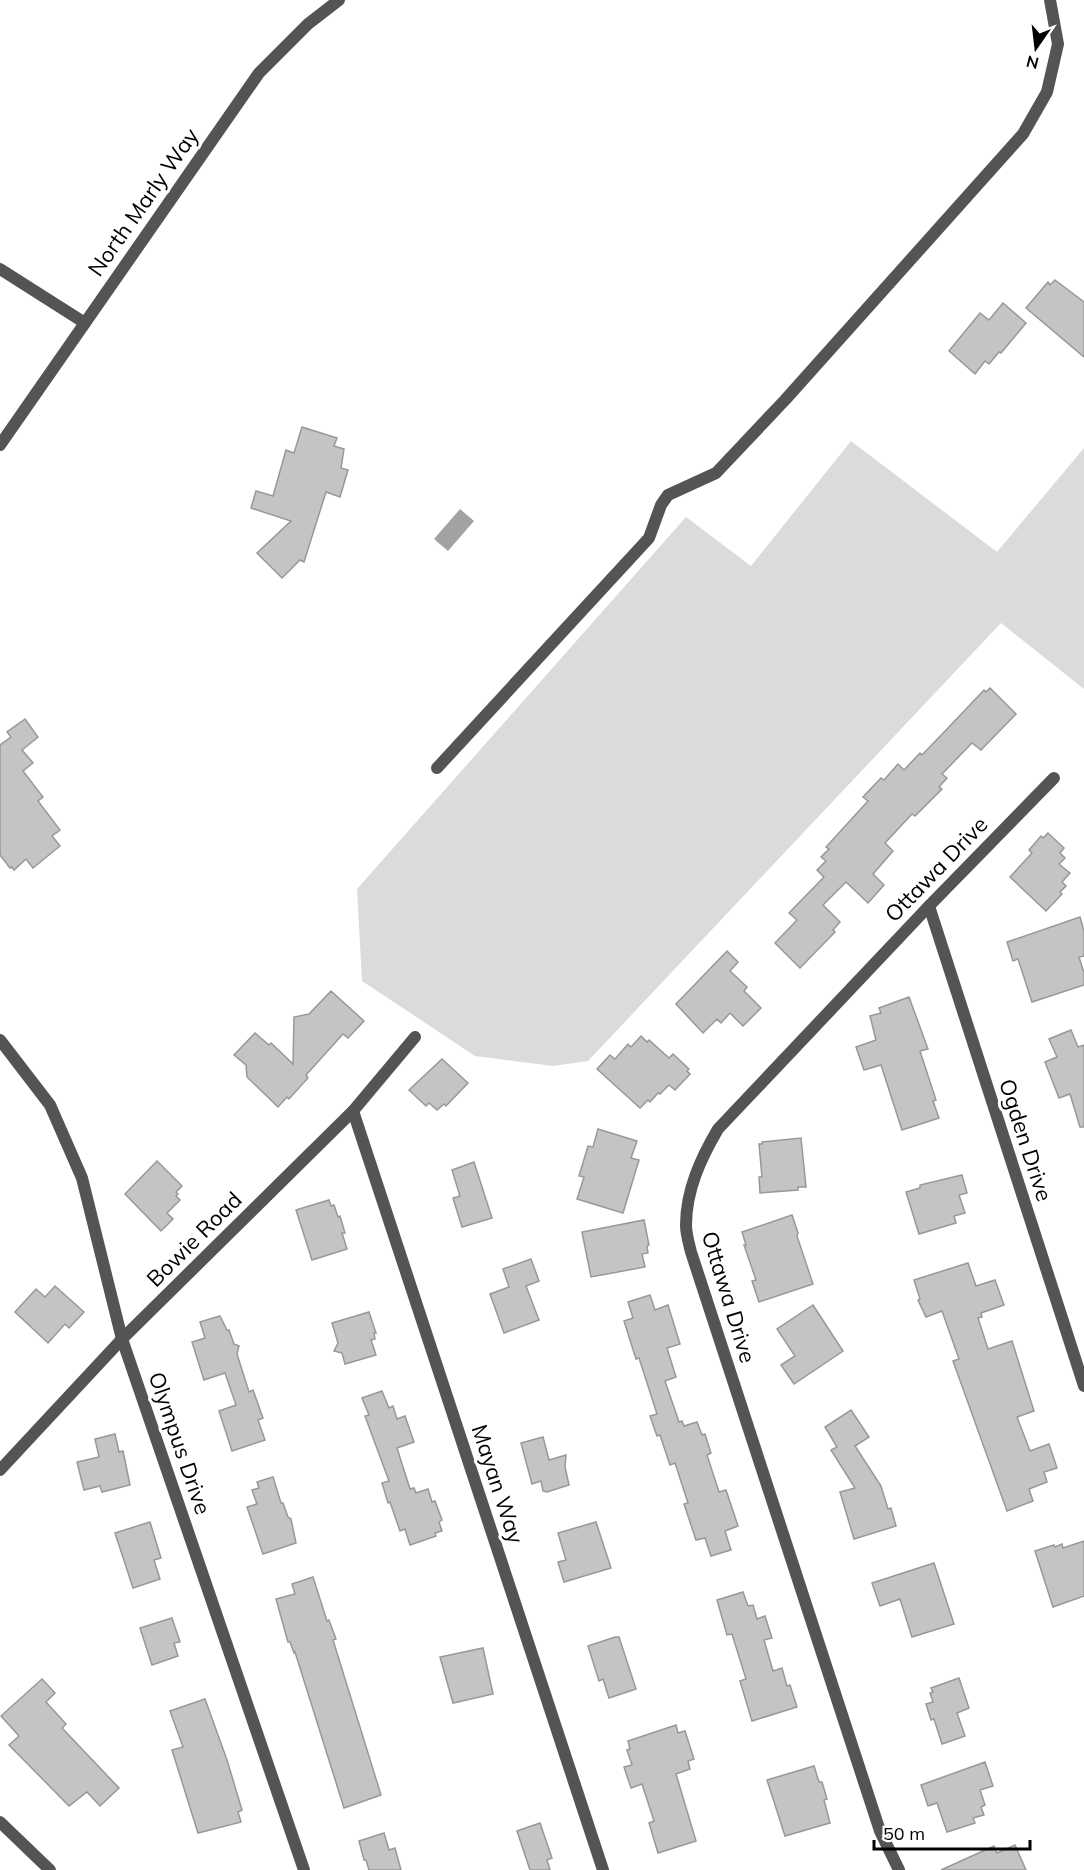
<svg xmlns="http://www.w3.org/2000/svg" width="1084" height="1870" viewBox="0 0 1084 1870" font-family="Mulish,sans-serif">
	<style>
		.green { fill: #dbdbdb }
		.water { fill: #a2a2a2 }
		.building { fill: #c4c4c4; stroke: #989898; stroke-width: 1.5 }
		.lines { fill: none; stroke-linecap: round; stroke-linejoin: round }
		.service { stroke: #545454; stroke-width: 12 }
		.minor { stroke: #545454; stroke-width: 12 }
		.labels { text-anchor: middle; stroke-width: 6; stroke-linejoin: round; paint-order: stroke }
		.street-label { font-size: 22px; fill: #000; stroke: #fff }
	</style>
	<rect width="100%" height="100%" fill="#fff"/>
	<polygon class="green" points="851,441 997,552 1084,448 1084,689 1001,623 588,1061 553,1066 475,1056 362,981 357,889 686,517 751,566"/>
	<polygon class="water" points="460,509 474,521 448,551 434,539"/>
	<g class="building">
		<polygon points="1055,280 1084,302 1084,357 1026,308 1048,282 1050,285"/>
		<polygon points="1003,303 1026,323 1001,353 999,352 989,364 985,361 975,374 949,351 980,313 989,320"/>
		<polygon points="302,427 337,438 334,446 344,449 341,468 348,470 340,497 326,492 304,562 300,560 282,578 257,553 291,521 251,508 256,491 273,496 286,450 294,453"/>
		<polygon points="990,688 1016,714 981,750 972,743 942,774 947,778 939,787 942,789 915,816 912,814 885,843 893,851 873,874 884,885 868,903 846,882 823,905 840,922 833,930 835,932 800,968 775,943 797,920 789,913 824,877 817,870 826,861 821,857 829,849 826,847 868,801 863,797 881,778 884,780 898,764 904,770 920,753 922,755 949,727 984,690 986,692"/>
		<polygon points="25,719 38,737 22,750 33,763 23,771 43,797 38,801 60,830 52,836 60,846 33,868 26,859 14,870 12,867 10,868 0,855 0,745 11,737 7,732"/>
		<polygon points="1048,833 1064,848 1060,853 1065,858 1059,864 1070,873 1062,882 1066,886 1060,892 1062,894 1046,911 1010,877 1032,853 1029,850 1041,836 1043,838"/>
		<polygon points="1080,917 1084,931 1084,956 1079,957 1084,973 1084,985 1032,1002 1018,959 1013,961 1007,942"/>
		<polygon points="727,951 738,962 730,971 747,987 744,991 761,1008 743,1026 730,1013 721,1023 717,1019 703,1033 676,1004"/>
		<polygon points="331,991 364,1021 348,1038 343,1034 306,1075 308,1078 289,1099 287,1097 278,1107 247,1077 246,1065 234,1055 255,1033 269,1045 271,1043 293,1064 294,1017 309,1014"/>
		<polygon points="909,997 928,1049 920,1051 936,1100 933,1101 939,1118 902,1130 881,1065 864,1070 856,1047 876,1040 870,1016 881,1013 879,1008"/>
		<polygon points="1071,1030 1078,1047 1084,1045 1084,1127 1080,1127 1070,1094 1059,1098 1045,1062 1057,1057 1049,1039"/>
		<polygon points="641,1036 647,1042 649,1040 669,1058 673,1054 689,1069 687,1071 690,1074 675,1090 669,1085 660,1094 658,1093 650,1102 648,1100 640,1108 597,1069 610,1055 615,1059 628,1044 631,1047"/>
		<polygon points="442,1059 468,1083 446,1106 444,1104 437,1110 429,1103 426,1106 409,1090"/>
		<polygon points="598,1129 637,1141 631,1158 639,1160 623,1213 577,1199 584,1177 579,1176 588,1146 593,1147"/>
		<polygon points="801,1138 806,1187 798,1187 798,1190 760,1193 759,1177 762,1177 759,1144 762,1144 762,1142"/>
		<polygon points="157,1161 182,1186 176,1192 178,1194 176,1196 180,1200 167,1213 173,1219 161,1231 125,1194"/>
		<polygon points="474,1162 492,1218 462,1227 453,1198 460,1196 452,1170"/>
		<polygon points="962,1175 967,1193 959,1195 965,1213 954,1216 956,1223 919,1234 906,1192 920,1188 920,1185"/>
		<polygon points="329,1200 331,1206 334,1205 338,1217 340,1216 345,1233 342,1233 347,1249 312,1260 296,1210"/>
		<polygon points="792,1215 798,1233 797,1236 813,1284 759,1302 752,1281 756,1280 744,1245 746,1245 742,1232"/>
		<polygon points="644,1220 649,1245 647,1246 648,1253 642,1254 645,1267 591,1277 582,1232"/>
		<polygon points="531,1259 539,1281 526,1286 539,1320 504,1333 490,1294 509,1287 503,1269"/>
		<polygon points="968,1263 976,1286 995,1280 1004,1305 981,1313 982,1317 978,1318 988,1349 1012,1341 1034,1411 1017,1417 1030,1451 1049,1444 1057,1468 1044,1472 1047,1482 1029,1489 1033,1501 1007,1511 953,1361 959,1359 942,1311 926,1317 918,1300 920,1299 914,1280"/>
		<polygon points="55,1286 84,1312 69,1328 65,1324 48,1343 15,1312 36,1289 45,1297"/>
		<polygon points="650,1295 655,1310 668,1305 680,1344 667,1348 676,1377 665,1381 679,1422 682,1421 684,1426 697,1422 702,1435 705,1434 711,1453 707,1455 719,1492 726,1490 738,1526 725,1531 731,1550 711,1556 705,1538 696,1540 684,1504 688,1503 675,1463 670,1465 660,1435 657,1436 650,1416 657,1414 639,1358 636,1359 624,1321 633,1318 628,1302"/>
		<polygon points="813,1305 843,1351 794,1384 781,1365 795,1356 777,1329"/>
		<polygon points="369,1312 376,1333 374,1333 375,1339 371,1340 376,1355 345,1364 342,1353 334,1351 338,1343 332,1323"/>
		<polygon points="220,1316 227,1330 229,1330 234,1344 239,1346 237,1354 249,1392 253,1390 263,1418 258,1420 265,1440 232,1451 219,1411 236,1405 225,1373 204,1380 192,1342 205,1338 200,1322"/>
		<polygon points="382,1391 389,1408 393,1406 397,1419 405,1416 414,1442 397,1448 410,1489 414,1488 416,1493 428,1489 432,1502 435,1501 442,1520 439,1522 442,1531 435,1533 436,1536 410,1545 405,1529 400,1531 390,1502 388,1503 382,1483 389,1481 365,1416 369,1415 362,1398"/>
		<polygon points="851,1410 869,1437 855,1446 881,1486 888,1509 891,1508 896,1526 854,1539 840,1492 855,1488 831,1450 837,1447 825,1427"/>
		<polygon points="115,1434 119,1452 123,1451 130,1485 102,1492 100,1486 84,1490 77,1462 99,1457 95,1439"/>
		<polygon points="543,1437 549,1460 566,1455 565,1467 569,1485 547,1492 543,1491 541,1481 532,1484 521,1443"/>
		<polygon points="273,1477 281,1503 283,1503 288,1517 291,1519 296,1543 263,1554 247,1507 257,1504 252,1490 259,1488 257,1482"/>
		<polygon points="150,1522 161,1558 154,1560 160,1579 133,1588 115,1533"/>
		<polygon points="596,1522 611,1568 564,1582 558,1562 566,1560 558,1533"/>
		<polygon points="1084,1541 1084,1596 1053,1607 1035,1551 1054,1545 1055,1547 1062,1544 1063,1548"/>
		<polygon points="934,1563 954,1624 912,1637 900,1599 880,1606 872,1583"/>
		<polygon points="313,1577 327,1621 329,1620 336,1639 333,1640 381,1795 344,1808 295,1652 294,1653 290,1642 288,1642 276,1599 295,1594 292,1584"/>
		<polygon points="743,1592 748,1606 753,1605 757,1619 765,1616 772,1638 764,1640 773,1671 782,1668 787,1686 790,1685 797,1707 752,1721 740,1681 746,1679 732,1634 727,1635 717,1600"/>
		<polygon points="172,1618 180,1642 174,1643 178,1656 152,1665 140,1628"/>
		<polygon points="615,1637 619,1637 636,1689 609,1698 603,1679 599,1681 588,1646"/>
		<polygon points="483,1648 493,1694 453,1703 440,1657"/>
		<polygon points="959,1678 969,1708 957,1713 965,1736 942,1744 934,1719 931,1720 926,1704 933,1702 930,1693 933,1692 931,1688"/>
		<polygon points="42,1679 55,1693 46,1702 66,1724 62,1728 119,1788 100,1806 87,1792 69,1806 9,1745 19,1736 1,1716"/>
		<polygon points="205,1699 227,1760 242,1810 238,1812 241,1822 198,1833 172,1750 183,1747 170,1711"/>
		<polygon points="676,1725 678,1733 685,1731 694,1759 688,1761 690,1769 676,1774 696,1841 658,1853 649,1823 654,1821 642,1784 631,1788 624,1767 632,1765 627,1750 630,1749 628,1741"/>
		<polygon points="985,1762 993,1786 980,1790 985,1805 981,1807 984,1815 973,1818 975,1823 947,1832 937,1803 928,1806 921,1785"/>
		<polygon points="814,1766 819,1782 822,1782 827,1799 824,1800 830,1823 785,1836 767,1780"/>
		<polygon points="540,1823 552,1858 547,1860 550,1870 530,1870 517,1831"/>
		<polygon points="384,1833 389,1850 395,1848 401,1870 369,1870 366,1860 364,1860 359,1841"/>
		<polygon points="1015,1845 1026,1870 941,1870 994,1846 997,1853"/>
	</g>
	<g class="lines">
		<polyline class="service" points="437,768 649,538 661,505 668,495 716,473 785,400 1023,134 1047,92 1058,44 1050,0"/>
		<g class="minor">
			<polyline points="0,269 85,323"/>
			<polyline points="0,445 259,73 308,24 339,0"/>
			<polyline points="929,906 1084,1386"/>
			<polyline points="0,1040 50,1105 82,1178 122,1339 304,1870"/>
			<polyline points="353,1111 603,1870"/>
			<polyline points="0,1470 122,1339 353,1111 415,1037"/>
			<polyline points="0,1822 50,1870"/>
			<path d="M899,1870L880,1831L691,1252C689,1244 686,1234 686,1225C686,1190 701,1158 718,1129L929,906L1054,778"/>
		</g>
	</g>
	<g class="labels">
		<g class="street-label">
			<text transform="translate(143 202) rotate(-55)" y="8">North Marly Way</text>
			<text transform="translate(936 869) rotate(-46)" y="8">Ottawa Drive</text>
			<text transform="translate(1026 1140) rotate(72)" y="8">Ogden Drive</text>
			<text transform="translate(194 1239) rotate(-45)" y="8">Bowie Road</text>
			<text transform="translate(729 1297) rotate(73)" y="8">Ottawa Drive</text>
			<text transform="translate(180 1443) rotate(71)" y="8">Olympus Drive</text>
			<text transform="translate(498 1484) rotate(72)" y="8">Mayan Way</text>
		</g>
	</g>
	<g transform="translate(1036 48) rotate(194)" stroke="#ffffff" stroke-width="4.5" paint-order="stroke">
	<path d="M0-4.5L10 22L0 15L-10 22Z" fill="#000000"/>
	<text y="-9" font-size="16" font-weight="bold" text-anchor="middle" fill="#000000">N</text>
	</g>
	<path d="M874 1840v9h156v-9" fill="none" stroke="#000000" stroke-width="3"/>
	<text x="883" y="1840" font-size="18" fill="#000000" stroke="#ffffff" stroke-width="4.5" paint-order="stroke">50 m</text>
</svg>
